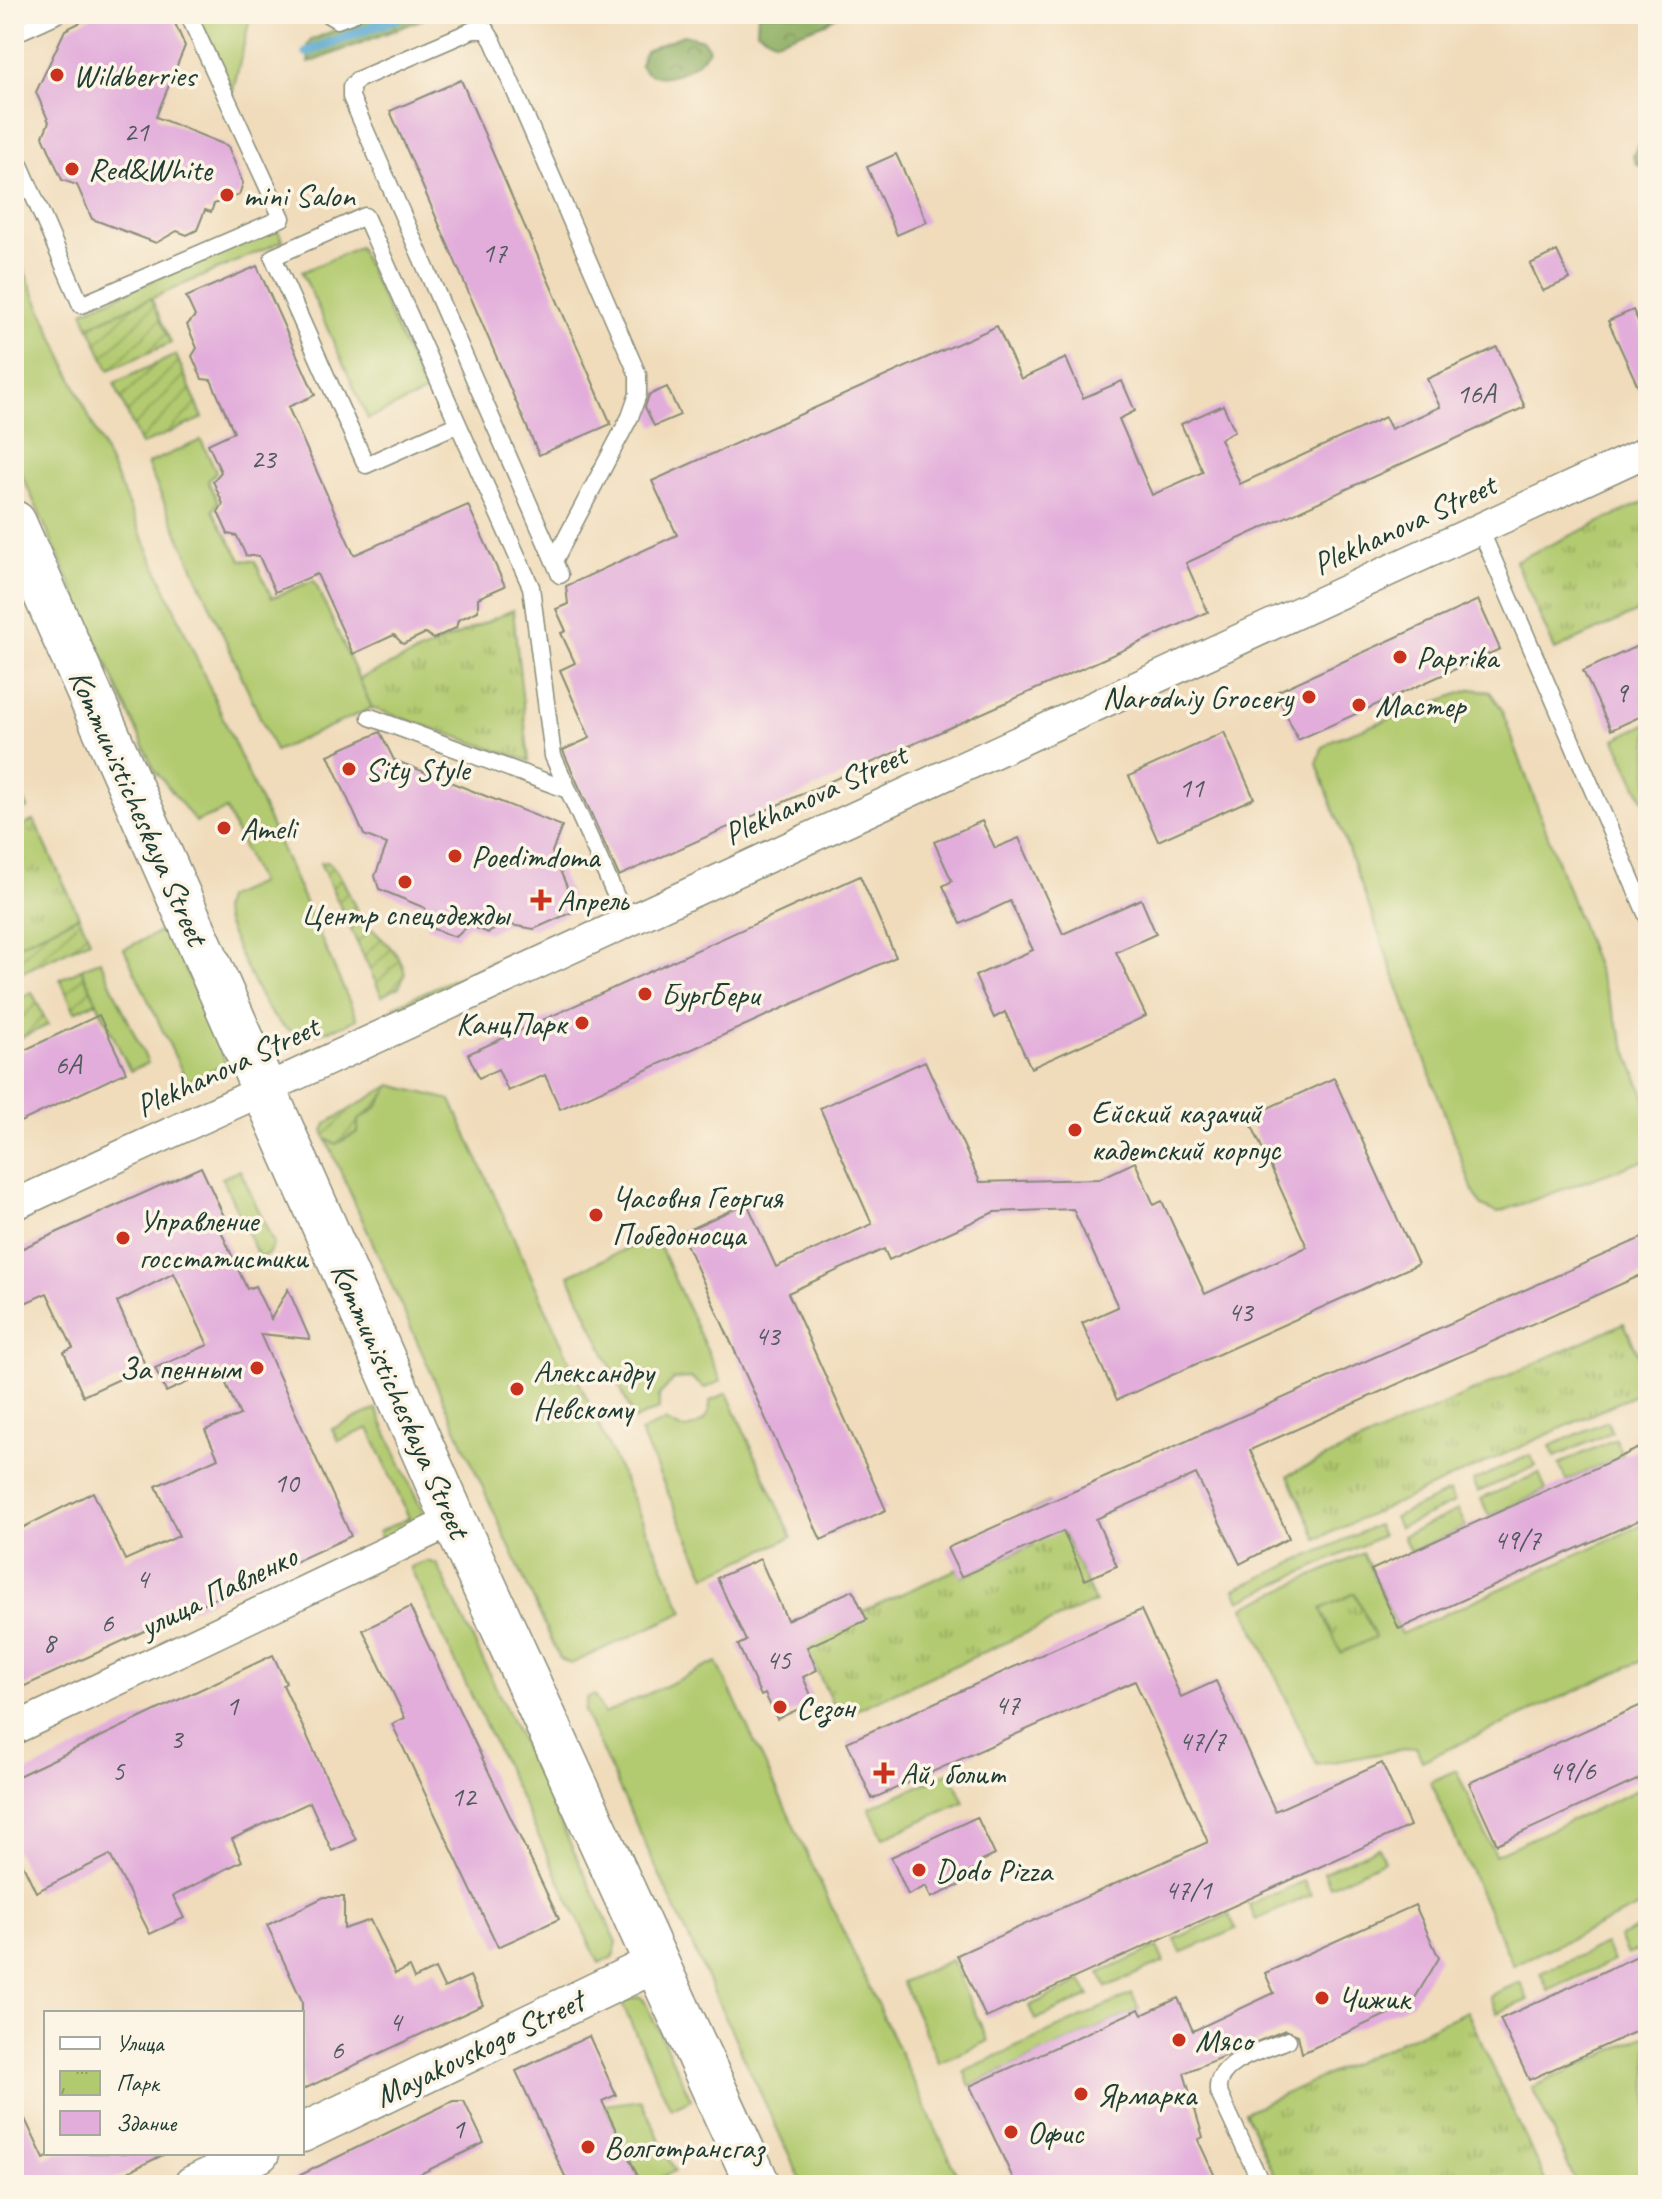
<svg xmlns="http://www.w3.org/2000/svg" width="1662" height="2199" viewBox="0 0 1662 2199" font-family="Caveat,sans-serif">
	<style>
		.grass { fill: #b2ca6f; stroke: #688452; stroke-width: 2 }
		.forest { fill: url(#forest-crowns); stroke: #56764b; stroke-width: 2 }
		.park { fill: url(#park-tufts); stroke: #688452; stroke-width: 2 }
		.garden { fill: url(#garden-furrows); stroke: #688452; stroke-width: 2 }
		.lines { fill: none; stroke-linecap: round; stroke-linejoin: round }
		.stream { stroke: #58a8d2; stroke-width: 10 }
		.building { fill: #e2addb }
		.service-casing { stroke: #888c78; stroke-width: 19 }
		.minor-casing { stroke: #888c78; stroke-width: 33 }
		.tertiary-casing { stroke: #888c78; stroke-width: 41 }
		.primary-casing { stroke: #888c78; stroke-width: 47 }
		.service { stroke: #fff; stroke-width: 16 }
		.minor { stroke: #fff; stroke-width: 30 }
		.tertiary { stroke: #fff; stroke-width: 38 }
		.primary { stroke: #fff; stroke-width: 44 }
		.poi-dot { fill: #c8321e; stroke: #fcf5e5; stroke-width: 3 }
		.labels { text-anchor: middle; stroke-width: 7; stroke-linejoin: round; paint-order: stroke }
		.number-label { font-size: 28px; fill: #50595e }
		.poi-label { font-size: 32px; fill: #1f3d34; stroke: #fcf5e5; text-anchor: start }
		.street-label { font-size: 32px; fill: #1f3d34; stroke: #fcf5e5 }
	</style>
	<defs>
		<pattern id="forest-crowns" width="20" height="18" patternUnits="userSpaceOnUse" patternTransform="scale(2)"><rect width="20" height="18" fill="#8dae62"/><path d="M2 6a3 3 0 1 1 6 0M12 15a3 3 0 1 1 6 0" fill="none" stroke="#738f52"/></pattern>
		<pattern id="park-tufts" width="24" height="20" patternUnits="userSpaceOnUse" patternTransform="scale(2)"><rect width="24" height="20" fill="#b2ca6f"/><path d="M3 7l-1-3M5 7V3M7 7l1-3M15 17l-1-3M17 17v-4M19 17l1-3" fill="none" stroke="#90a55c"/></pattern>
		<pattern id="garden-furrows" width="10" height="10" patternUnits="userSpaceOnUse" patternTransform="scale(2)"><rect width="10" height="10" fill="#b2ca6f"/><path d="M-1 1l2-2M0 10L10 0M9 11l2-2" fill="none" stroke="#90a55c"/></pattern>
	</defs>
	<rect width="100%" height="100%" fill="#fcf5e5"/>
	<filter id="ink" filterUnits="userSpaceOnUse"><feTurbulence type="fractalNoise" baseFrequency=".0125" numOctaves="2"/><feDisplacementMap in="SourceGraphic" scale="16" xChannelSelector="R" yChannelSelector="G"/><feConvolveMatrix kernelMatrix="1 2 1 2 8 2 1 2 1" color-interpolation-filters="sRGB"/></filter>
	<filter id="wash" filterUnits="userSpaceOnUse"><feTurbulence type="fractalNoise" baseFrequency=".006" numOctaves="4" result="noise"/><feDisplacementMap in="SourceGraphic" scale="32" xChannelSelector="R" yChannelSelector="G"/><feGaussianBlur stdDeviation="1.8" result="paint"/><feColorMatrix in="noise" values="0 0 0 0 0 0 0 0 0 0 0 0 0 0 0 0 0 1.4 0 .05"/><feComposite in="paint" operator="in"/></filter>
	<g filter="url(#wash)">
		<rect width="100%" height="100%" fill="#f0dcbb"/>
		<g class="grass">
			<polygon points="196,14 251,14 233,91"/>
			<polygon points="276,227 283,241 89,326 83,311"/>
			<polygon points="359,247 425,393 368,419 302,272"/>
			<path d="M14,248L357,1019C293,1050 276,1032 249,974C239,953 229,933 222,911L225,898L259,883L226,810L196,822L154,769L14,457Z"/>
			<path d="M201,440L216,472L208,481L218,502L213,510C221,529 232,542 241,560L255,561L272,598L314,580L372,708L275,751L147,464Z"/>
			<polygon points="1472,689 1490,692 1501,708 1648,1107 1648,1159 1497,1213 1482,1206 1473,1191 1317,764 1322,748 1334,739"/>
			<polygon points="1648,723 1648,810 1615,739"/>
			<polygon points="14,778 28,808 14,815"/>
			<polygon points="167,928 226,1063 187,1082 124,949"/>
			<polygon points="100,960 148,1063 130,1071 81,969"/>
			<polygon points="391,1085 451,1100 684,1612 571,1664 560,1659 326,1139 330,1142 358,1132 358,1120 371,1112"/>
			<polygon points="240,1170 274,1244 268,1254 259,1258 222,1178"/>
			<polygon points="655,1236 721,1381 705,1388 691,1378 674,1379 659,1395 659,1409 635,1420 569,1275"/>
			<path d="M727,1393L792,1537L706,1576L640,1432L665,1421L681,1429C698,1429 711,1418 710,1401Z"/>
			<polygon points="376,1409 424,1515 423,1521 383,1541 378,1532 409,1518 369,1428 338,1441 332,1429"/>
			<polygon points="1607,1421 1612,1432 1555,1457 1550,1446"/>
			<polygon points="1615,1439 1623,1456 1566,1481 1559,1464"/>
			<polygon points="1530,1455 1536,1466 1478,1492 1473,1481"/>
			<polygon points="1539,1473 1546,1490 1489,1516 1481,1499"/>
			<polygon points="1449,1492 1454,1503 1399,1528 1394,1517"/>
			<polygon points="1458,1510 1466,1527 1410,1552 1403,1536"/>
			<polygon points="1648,1522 1648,1658 1422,1761 1416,1747 1317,1765 1244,1607 1363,1553 1401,1634"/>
			<polygon points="1377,1525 1382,1536 1240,1601 1235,1589"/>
			<polygon points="427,1561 437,1564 617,1942 613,1957 599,1963 410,1567"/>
			<polygon points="717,1662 962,2185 803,2185 584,1712 587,1698 594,1695 604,1714"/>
			<polygon points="1456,1770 1495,1855 1648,1785 1648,1903 1513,1965 1430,1782"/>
			<polygon points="950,1772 964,1802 883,1838 869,1808"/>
			<polygon points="1378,1847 1384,1861 1330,1886 1324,1872"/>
			<polygon points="1304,1881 1311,1895 1256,1920 1249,1905"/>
			<polygon points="1229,1914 1236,1929 1181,1953 1175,1939"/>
			<polygon points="1648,1924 1648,1945 1627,1955 1619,1937"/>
			<polygon points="1605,1944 1613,1961 1548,1991 1540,1973"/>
			<polygon points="1157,1947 1164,1962 1106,1987 1100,1973"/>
			<polygon points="951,1960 988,2041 939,2063 902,1982"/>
			<polygon points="1082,1981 1089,1996 1035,2020 1029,2006"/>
			<polygon points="1520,1982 1528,2000 1497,2013 1489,1996"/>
			<polygon points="1132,1994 1139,2009 970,2086 964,2071"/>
			<polygon points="638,1997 644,2000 691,2099 671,2109 621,2002"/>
			<polygon points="1648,2034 1648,2172 1620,2185 1577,2185 1532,2087"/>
			<polygon points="641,2100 675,2171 645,2185 642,2185 604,2105"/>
		</g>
		<g class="forest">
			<polygon points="373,14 436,14 309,63 307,46 311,40"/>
			<polygon points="758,14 839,14 826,23 776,41 757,31"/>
			<path d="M683,35L703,40L709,49C698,69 654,90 640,65L645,51Z"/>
			<polygon points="1648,128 1648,167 1644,169 1636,163 1633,156"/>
		</g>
		<g class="park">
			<polygon points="1648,500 1648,607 1555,650 1515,561"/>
			<polygon points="513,610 529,761 372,708 359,679"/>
			<polygon points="34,820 79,916 14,947 14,830"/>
			<polygon points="1624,1323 1648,1376 1648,1389 1317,1539 1288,1475"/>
			<polygon points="1049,1502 1095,1602 839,1718 806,1647 863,1611 957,1569 962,1577 1033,1545 1021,1515"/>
			<polygon points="1355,1593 1375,1637 1341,1653 1321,1609"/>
			<polygon points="1467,2011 1547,2185 1278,2185 1245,2112"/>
		</g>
		<g class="garden">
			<polygon points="151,298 171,343 109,370 89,326"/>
			<polygon points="176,355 203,418 141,445 114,383"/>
			<path d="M327,862C346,876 347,896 360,915C374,936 401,948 405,975L399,987L382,996L320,863Z"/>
			<polygon points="79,916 90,940 14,976 14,947"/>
			<polygon points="509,954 521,962 393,1021 394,1006"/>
			<polygon points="81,969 97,1002 75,1012 60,979"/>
			<polygon points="32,992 48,1025 14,1041 14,1000"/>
			<polygon points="391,1085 378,1106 358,1120 358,1132 336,1144 326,1139 323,1130 327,1123"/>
		</g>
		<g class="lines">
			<polyline class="stream" points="307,52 407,14"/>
		</g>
		<g id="blocks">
			<g class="building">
				<polygon points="97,14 171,14 185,46 156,117 228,146 243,183 239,195 214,204 211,212 205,210 197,230 187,235 177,231 156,243 92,219 77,185 62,180 43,136 49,122 36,92 65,30"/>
				<polygon points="461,80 611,424 539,455 390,111"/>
				<polygon points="896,154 927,222 897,235 867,167"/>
				<polygon points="1557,251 1570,279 1543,291 1530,264"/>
				<polygon points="257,266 315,395 288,407 354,555 468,505 505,586 478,598 478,611 458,620 456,628 433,639 426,633 403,644 394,635 353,654 317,574 275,592 259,556 246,556 237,536 228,534 218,512 223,504 213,481 221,472 208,444 234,432 211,380 202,379 192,356 197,348 187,325 195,316 186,297"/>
				<polygon points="1633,310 1648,342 1648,408 1608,321"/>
				<polygon points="997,326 1021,379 1066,358 1083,398 1122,381 1135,411 1119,419 1152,495 1203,472 1181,424 1223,405 1235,431 1220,439 1240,484 1385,417 1391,429 1440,407 1427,379 1497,347 1525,407 1186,563 1208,612 619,876 564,753 563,750 590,738 560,670 575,663 561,633 566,631 556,609 568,604 566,586 677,535 652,481"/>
				<polygon points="667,387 680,415 654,426 645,407 649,395"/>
				<polygon points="1478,600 1500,649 1298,740 1276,692"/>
				<polygon points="1648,641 1648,713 1611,730 1583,671"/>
				<polygon points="380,732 394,760 562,826 552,852 577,910 534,929 505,924 488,933 469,925 456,937 428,927 425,908 379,889 375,876 387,844 364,835 328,755"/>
				<polygon points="1224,732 1254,798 1158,841 1129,776"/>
				<polygon points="982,821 995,848 1019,838 1063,934 1141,899 1156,934 1116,952 1146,1016 1031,1068 1005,1012 994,1018 975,976 1033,950 1010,901 961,924 943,886 952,881 934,842"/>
				<polygon points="860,876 896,957 560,1109 545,1075 508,1091 498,1069 479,1078 468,1054"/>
				<polygon points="99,1015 126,1072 14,1125 14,1055"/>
				<polygon points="925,1061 980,1182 1099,1179 1135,1162 1154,1205 1162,1201 1205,1294 1307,1247 1248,1117 1334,1078 1418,1264 1117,1400 1082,1323 1118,1307 1073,1209 994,1212 889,1260 884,1249 788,1293 886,1510 821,1540 681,1233 747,1203 776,1267 872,1224 820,1108"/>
				<polygon points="201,1167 228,1225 220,1229 247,1289 255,1286 271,1319 288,1289 310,1339 260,1334 351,1536 14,1691 14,1532 93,1492 125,1560 179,1536 156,1486 218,1458 205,1430 240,1415 219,1368 166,1392 155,1368 208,1345 174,1273 117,1302 146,1367 83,1396 64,1352 73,1348 47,1293 14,1308 14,1252"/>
				<polygon points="1648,1235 1648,1272 1250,1450 1289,1538 1240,1564 1196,1474 1096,1519 1117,1566 1085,1580 1063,1531 961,1577 947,1548"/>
				<polygon points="1648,1444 1648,1516 1399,1629 1371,1570"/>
				<polygon points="760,1559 787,1620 853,1590 867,1620 807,1647 817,1670 803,1677 814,1702 777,1719 765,1694 761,1696 738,1645 746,1641 717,1578"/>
				<polygon points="410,1607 559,1919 498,1947 392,1724 405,1718 363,1630"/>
				<polygon points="1141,1610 1181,1697 1216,1681 1275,1811 1382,1763 1410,1826 986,2018 957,1955 1208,1842 1135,1681 872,1799 847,1742"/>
				<polygon points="273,1655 286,1683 283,1685 356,1840 332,1851 310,1802 232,1839 242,1861 173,1896 184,1918 150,1934 110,1855 36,1892 14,1846 14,1778"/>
				<polygon points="1648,1702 1648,1775 1497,1844 1469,1783"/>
				<polygon points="977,1817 995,1855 980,1862 982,1867 956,1878 960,1885 931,1898 926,1886 908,1895 891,1857"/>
				<polygon points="324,1897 344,1897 344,1929 370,1920 395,1974 409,1967 414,1979 435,1969 444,1988 470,1976 483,2005 302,2090 302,2001 267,1925"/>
				<polygon points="1415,1905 1439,1958 1412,2003 1302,2053 1298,2035 1285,2030 1184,2073 1203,2137 1198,2140 1219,2185 1016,2185 970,2086 1139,2009 1142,2015 1178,1998 1193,2031 1274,1993 1265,1973"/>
				<polygon points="1648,1951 1648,2026 1529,2080 1500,2019"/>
				<polygon points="589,2036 616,2095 602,2101 642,2185 569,2185 516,2071"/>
				<polygon points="14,2096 44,2159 56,2153 167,2153 101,2185 14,2185 14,2173 21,2170 14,2155"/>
				<polygon points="453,2101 464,2101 484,2143 418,2175 423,2185 280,2185"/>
			</g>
		</g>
	</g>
	<g filter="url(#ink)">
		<use href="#blocks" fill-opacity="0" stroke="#888c78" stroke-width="2"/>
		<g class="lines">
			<defs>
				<g id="service">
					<polyline points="327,14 337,20 353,14"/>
					<polyline points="14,34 58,14"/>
					<polyline points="14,151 81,305 282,218 188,14"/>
					<polyline points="458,424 366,465 273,257 365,216 531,587 553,756 627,921"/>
					<polyline points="1480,529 1648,918"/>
					<polyline points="554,561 630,417 638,394 638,375 493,41 486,30 473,30 357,80 351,87 351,97 554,561 560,575"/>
					<polyline points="370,717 568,790"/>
					<path d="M1262,2185L1218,2091C1215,2061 1265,2050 1288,2040"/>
				</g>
				<g id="minor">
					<polyline points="14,1205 1648,451"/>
					<polyline points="14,1729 454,1520"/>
				</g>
				<g id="tertiary">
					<polyline points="302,2133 656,1963"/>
					<polyline points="193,2185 260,2153"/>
				</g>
				<polyline id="primary" points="14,523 454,1520 758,2185"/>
			</defs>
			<use href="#service" class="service-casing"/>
			<use href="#minor" class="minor-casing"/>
			<use href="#tertiary" class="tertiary-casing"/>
			<use href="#primary" class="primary-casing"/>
			<use href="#service" class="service"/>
			<use href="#minor" class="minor"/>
			<use href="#tertiary" class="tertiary"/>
			<use href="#primary" class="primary"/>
		</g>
	</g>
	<g class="poi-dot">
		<circle cx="57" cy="75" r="8"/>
		<circle cx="72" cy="169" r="8"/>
		<circle cx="227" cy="195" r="8"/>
		<circle cx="1400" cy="657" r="8"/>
		<circle cx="1309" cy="697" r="8"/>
		<circle cx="1359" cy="705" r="8"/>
		<circle cx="349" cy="769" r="8"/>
		<circle cx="224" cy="828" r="8"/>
		<circle cx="455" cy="856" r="8"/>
		<circle cx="405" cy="882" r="8"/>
		<path d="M537 888h8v8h8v8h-8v8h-8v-8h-8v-8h8z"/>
		<circle cx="645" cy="994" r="8"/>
		<circle cx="582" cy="1023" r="8"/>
		<circle cx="1075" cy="1130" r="8"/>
		<circle cx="596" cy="1215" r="8"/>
		<circle cx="123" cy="1238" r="8"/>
		<circle cx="257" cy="1368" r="8"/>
		<circle cx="517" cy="1389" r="8"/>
		<circle cx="780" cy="1707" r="8"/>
		<path d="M880 1761h8v8h8v8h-8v8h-8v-8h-8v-8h8z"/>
		<circle cx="919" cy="1870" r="8"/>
		<circle cx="1322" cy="1998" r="8"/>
		<circle cx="1179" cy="2040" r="8"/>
		<circle cx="1081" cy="2094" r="8"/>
		<circle cx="1011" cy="2132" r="8"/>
		<circle cx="588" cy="2147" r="8"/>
	</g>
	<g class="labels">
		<g class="number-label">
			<text x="136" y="141">21</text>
			<text x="494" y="262">17</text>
			<text x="1476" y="403">16А</text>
			<text x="263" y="468">23</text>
			<text x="1621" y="702">9</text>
			<text x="1191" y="797">11</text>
			<text x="68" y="1074">6А</text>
			<text x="1240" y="1321">43</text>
			<text x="767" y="1345">43</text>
			<text x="286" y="1492">10</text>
			<text x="1517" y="1549">49/7</text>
			<text x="142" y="1588">4</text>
			<text x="107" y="1632">6</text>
			<text x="49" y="1652">8</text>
			<text x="778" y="1669">45</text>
			<text x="1007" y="1714">47</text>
			<text x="232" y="1715">1</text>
			<text x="176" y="1748">3</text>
			<text x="1202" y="1750">47/7</text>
			<text x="118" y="1780">5</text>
			<text x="1572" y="1780">49/6</text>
			<text x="463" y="1806">12</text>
			<text x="1188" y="1899">47/1</text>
			<text x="395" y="2031">4</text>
			<text x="337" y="2059">6</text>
			<text x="458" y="2138">1</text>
		</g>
		<g class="poi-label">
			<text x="73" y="86">Wildberries</text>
			<text x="88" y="180">Red&amp;White</text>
			<text x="243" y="206">mini Salon</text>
			<text x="1416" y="668">Paprika</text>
			<text x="1293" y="708" text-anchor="end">Narodniy Grocery</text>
			<text x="1375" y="716">Мастер</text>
			<text x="365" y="780">Sity Style</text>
			<text x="240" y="839">Ameli</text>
			<text x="471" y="867">Poedimdoma</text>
			<text x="557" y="911">Апрель</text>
			<text x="405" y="925" text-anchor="middle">Центр спецодежды</text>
			<text x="661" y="1005">БургБери</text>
			<text x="566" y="1034" text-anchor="end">КанцПарк</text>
			<text x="1091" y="1123">Ейский казачий<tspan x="1091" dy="37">кадетский корпус</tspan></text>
			<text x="612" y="1208">Часовня Георгия<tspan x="612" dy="37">Победоносца</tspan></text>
			<text x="139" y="1231">Управление<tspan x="139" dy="37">госстатистики</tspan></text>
			<text x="241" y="1379" text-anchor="end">За пенным</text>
			<text x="533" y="1382">Александру<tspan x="533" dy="37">Невскому</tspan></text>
			<text x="796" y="1718">Сезон</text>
			<text x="900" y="1784">Ай, болит</text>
			<text x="935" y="1881">Dodo Pizza</text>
			<text x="1338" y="2009">Чижик</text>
			<text x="1195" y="2051">Мясо</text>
			<text x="1097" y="2105">Ярмарка</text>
			<text x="1027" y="2143">Офис</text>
			<text x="604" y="2158">Волготрансгаз</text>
		</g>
		<g class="street-label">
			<text transform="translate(1404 524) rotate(-25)" y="11">Plekhanova Street</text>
			<text transform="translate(815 794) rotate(-25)" y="11">Plekhanova Street</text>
			<text transform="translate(139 807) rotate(66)" y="11">Kommunisticheskaya Street</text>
			<text transform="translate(227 1066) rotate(-25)" y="11">Plekhanova Street</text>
			<text transform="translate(401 1400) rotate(66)" y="11">Kommunisticheskaya Street</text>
			<text transform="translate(218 1591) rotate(-26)" y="11">улица Павленко</text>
			<text transform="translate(479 2048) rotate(-26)" y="11">Mayakovskogo Street</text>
		</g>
	</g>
	<rect width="1662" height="2199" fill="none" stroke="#fcf5e5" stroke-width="48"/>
	<rect x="44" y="2011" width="260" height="144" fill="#fcf5e5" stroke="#a4ab9e" stroke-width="2"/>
	<rect x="60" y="2037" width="40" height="12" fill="#ffffff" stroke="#a4ab9e" stroke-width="2"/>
	<text x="116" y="2051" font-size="24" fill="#1f3d34">Улица</text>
	<rect x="60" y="2071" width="40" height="24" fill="url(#park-tufts)" stroke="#a4ab9e" stroke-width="2"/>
	<text x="116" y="2091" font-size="24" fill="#1f3d34">Парк</text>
	<rect x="60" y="2111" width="40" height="24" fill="#e2addb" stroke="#a4ab9e" stroke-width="2"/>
	<text x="116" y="2131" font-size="24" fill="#1f3d34">Здание</text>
</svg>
